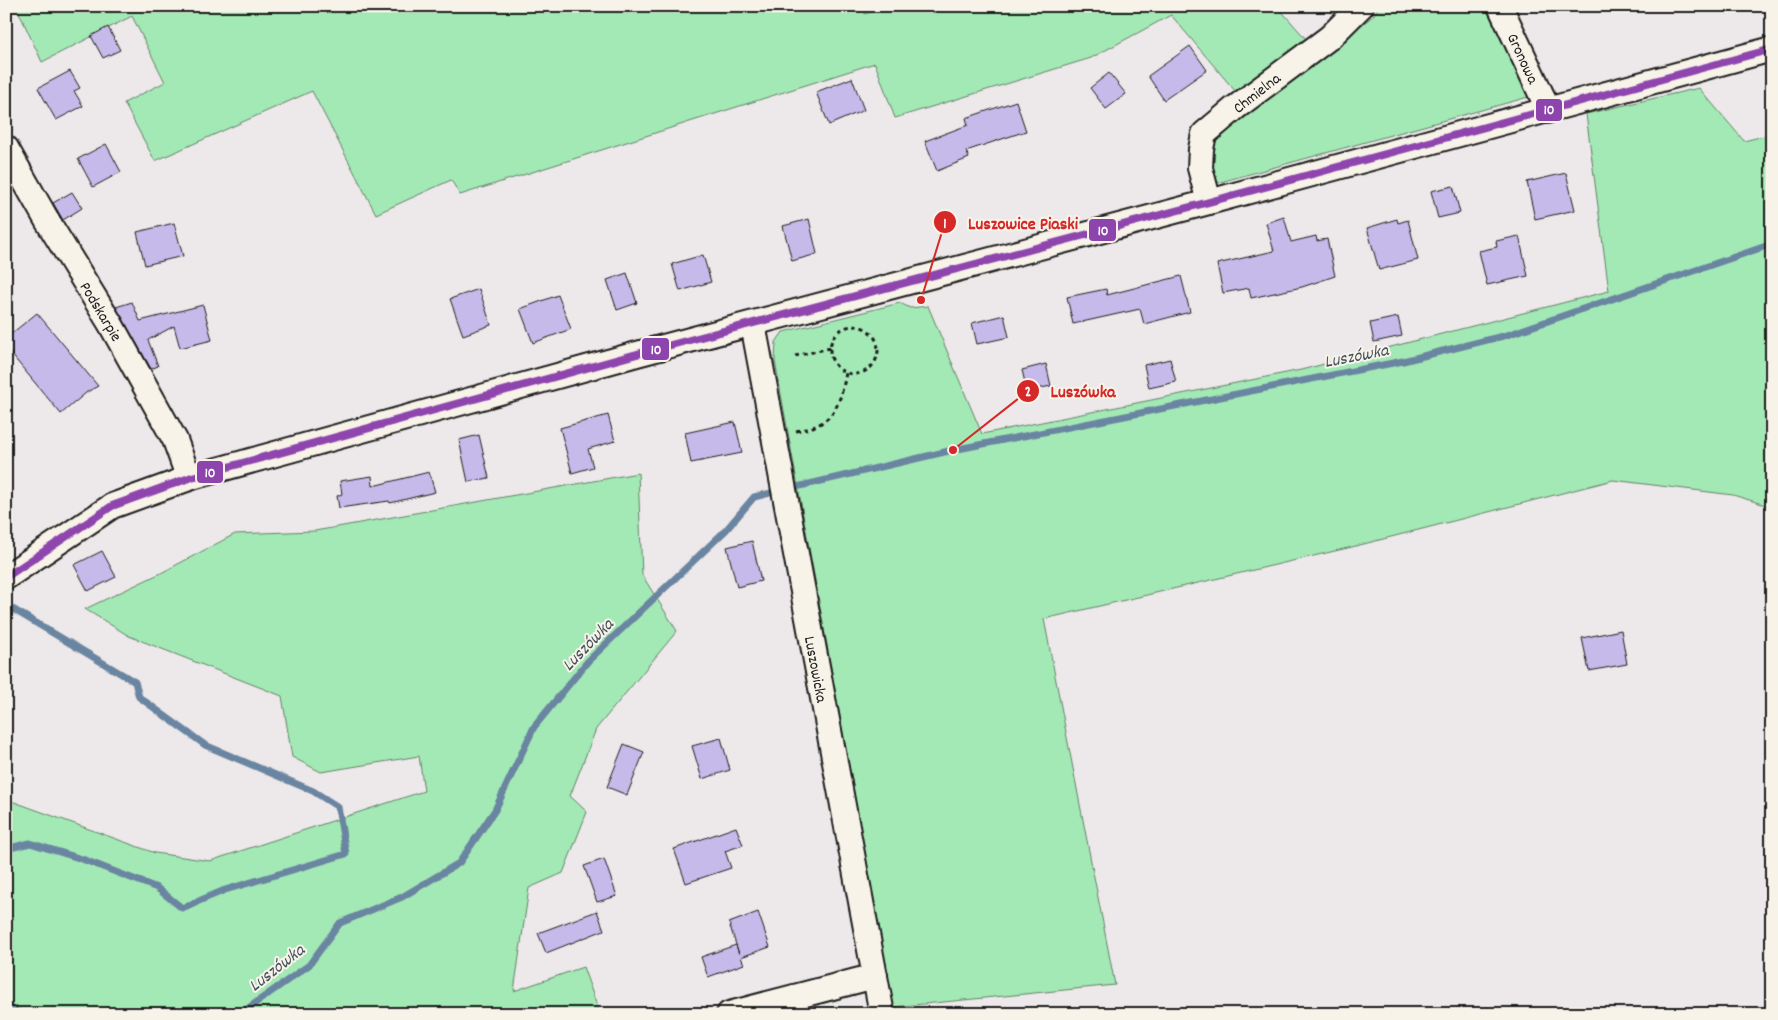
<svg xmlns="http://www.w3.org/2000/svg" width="1778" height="1020" viewBox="0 0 1778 1020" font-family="Dekko,sans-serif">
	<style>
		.green { fill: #a3e9b5; stroke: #608268 }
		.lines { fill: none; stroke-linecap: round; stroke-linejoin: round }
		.stream { stroke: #6b85a1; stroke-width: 7 }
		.building { fill: #c6baeb; stroke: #1c1c1c }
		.minor-casing { stroke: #1c1c1c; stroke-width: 28 }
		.path { stroke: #1c1c1c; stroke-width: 3; stroke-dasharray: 4 4; stroke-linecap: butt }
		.minor { stroke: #f7f3e8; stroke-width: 24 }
		.bus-1-casing { stroke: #f7f3e8; stroke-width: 11 }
		.bus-1 { stroke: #8e44ad; stroke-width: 8 }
		.labels { text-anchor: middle; stroke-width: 4; stroke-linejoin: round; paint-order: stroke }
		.street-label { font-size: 16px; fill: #1c1c1c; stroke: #f7f3e8 }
		.water-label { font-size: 18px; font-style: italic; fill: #43515e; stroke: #f7f3e8 }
		.leader { fill: none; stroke: #d62828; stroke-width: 2 }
		.callout-dot { fill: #d62828; stroke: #f7f3e8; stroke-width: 2 }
		.mark-label { font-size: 15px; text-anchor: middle; font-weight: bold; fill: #fff }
		.callout-label { font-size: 18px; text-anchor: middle; font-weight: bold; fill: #d62828; stroke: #f7f3e8; stroke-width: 4; stroke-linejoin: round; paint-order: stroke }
		.line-badge { stroke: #f7f3e8; stroke-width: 2 }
		.badge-label { font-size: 14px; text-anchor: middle; font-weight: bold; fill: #fff }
	</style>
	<rect width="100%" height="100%" fill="#ede8e9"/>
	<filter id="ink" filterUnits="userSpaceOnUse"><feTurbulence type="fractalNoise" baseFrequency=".02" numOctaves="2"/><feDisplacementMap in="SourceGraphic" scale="10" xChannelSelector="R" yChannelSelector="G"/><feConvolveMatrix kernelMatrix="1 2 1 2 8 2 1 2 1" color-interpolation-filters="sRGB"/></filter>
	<g filter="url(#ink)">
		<g class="green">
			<polygon points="16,6 865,6 865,14 893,6 1277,6 1321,56 1373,16 1379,6 1492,6 1532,96 1217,183 1207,162 1214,143 1252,111 1171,15 1091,58 895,118 875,63 460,195 451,180 376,214 312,91 155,161 124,103 165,82 132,16 42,62"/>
			<polygon points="1699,88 1744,141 1772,134 1772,507 1733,495 1613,480 1352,547 1044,619 1115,985 893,1007 775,361 776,342 783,332 900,303 910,308 928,306 982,434 1301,370 1609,291 1586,114"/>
			<polygon points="638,473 642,575 677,631 596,729 570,796 587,812 563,873 529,888 514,991 583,967 600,1014 6,1014 6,799 155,853 210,861 424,791 419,756 321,772 292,757 282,696 129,636 85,609 161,573 235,534 315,531"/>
		</g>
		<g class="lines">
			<g class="stream">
				<polyline points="6,605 135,682 139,697 205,745 313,791 338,807 346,854 225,890 182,908 157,888 82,859 30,843 6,849"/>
				<polyline points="6,1007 22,1014"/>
				<polyline points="240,1014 309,965 340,923 402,897 459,863 495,810 534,727 588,661 726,530 754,497 953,450 1403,361 1507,335 1772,244"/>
			</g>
		</g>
		<g class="building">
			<polygon points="108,27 120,50 103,58 91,36"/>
			<polygon points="1190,46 1207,70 1164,100 1148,76"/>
			<polygon points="70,71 80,88 74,91 83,106 56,120 38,88"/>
			<polygon points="1109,73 1126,94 1106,109 1090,88"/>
			<polygon points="852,78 864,110 829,125 816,92"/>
			<polygon points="1016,101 1026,131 966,151 969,158 937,171 925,141 968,125 966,118"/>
			<polygon points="106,144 121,172 93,187 78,159"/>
			<polygon points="1566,173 1575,210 1535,219 1527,182"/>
			<polygon points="1453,186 1460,213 1438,218 1431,191"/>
			<polygon points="72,192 82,208 63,220 53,203"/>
			<polygon points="1284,217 1291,242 1316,236 1317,241 1327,239 1335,276 1302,287 1251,298 1249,288 1223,293 1217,264 1274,251 1266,223"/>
			<polygon points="809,219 817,254 792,261 783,226"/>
			<polygon points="1397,219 1398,223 1408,220 1418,260 1379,270 1367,228"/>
			<polygon points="174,223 183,256 145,265 137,232"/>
			<polygon points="1519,236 1528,276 1487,285 1479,251 1497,247 1496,241"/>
			<polygon points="703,255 711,282 680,291 672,264"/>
			<polygon points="627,273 637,303 617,310 607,280"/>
			<polygon points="1181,276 1190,312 1144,324 1140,309 1073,324 1067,297 1106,289 1107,295"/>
			<polygon points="479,289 491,325 463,335 450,299"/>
			<polygon points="558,295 571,329 533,343 520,309"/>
			<polygon points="132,302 140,321 203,305 212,340 180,348 174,326 148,340 158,366 151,369 116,307"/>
			<polygon points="37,313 98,386 87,392 61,414 6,348 6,338"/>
			<polygon points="1004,315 1009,337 977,344 972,323"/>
			<polygon points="1398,317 1402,336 1374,342 1370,323"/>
			<polygon points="1170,359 1176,382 1149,388 1144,365"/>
			<polygon points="1046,364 1051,386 1027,391 1022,370"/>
			<polygon points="608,415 615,441 588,449 593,467 572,473 560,428"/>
			<polygon points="735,422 742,453 691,463 685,433"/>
			<polygon points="479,435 489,478 468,482 459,440"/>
			<polygon points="429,472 435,492 390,503 389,501 339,508 337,496 342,494 340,481 372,476 373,486"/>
			<polygon points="752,541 761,581 737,587 727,547"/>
			<polygon points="102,551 116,577 88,591 74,565"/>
			<polygon points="1621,630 1627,664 1589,671 1582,638"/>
			<polygon points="721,738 730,770 702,779 692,746"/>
			<polygon points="624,744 644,752 627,795 607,787"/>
			<polygon points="736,827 743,845 725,851 731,868 686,883 674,849"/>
			<polygon points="604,859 617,896 597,902 584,866"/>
			<polygon points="597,911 604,930 546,953 538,933"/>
			<polygon points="758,912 770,947 741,957 744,964 708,977 701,957 736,945 739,954 729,923"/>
		</g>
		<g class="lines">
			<defs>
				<g id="minor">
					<polyline points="1500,6 1542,96 1547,111"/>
					<polyline points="6,148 48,222 110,323 175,440 184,465 192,477"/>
					<polyline points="1209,202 1200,168 1201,149 1204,134 1235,108 1330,37 1361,6"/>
					<polyline points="753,324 882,1014"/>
					<polyline points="6,577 112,506 192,477 637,354 1209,202 1772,49"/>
					<polyline points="729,1014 875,976"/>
				</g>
			</defs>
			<use href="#minor" class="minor-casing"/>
			<g class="path">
				<circle cx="854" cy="350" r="24"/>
				<polyline points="795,356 830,348"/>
				<path d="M796,431C833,426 840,406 846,373"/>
			</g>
			<use href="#minor" class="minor"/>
			<defs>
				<polyline id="bus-1" points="6,577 112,506 192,477 637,354 1209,202 1772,49"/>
			</defs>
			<use href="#bus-1" class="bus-1-casing"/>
			<use href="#bus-1" class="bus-1"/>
		</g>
	</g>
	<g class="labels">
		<g class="street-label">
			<text transform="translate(1524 58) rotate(65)" y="6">Gronowa</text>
			<text transform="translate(1256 92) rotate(-38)" y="6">Chmielna</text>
			<text transform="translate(102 311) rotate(59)" y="6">Podskarpie</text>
			<text transform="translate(817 669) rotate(79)" y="6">Luszowicka</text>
		</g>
		<g class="water-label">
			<text transform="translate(1356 355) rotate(-11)" y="6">Luszówka</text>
			<text transform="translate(587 644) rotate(-46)" y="6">Luszówka</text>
			<text transform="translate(276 967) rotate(-38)" y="6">Luszówka</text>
		</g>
	</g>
	<path class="leader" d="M921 300L945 222M953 450L1028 391"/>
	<g class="callout-dot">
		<circle cx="921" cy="300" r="5"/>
		<circle cx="953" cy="450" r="5"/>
		<circle cx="945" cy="222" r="12"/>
		<circle cx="1028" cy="391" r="12"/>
	</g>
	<g class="mark-label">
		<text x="945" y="228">1</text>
		<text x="1028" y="396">2</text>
	</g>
	<g class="callout-label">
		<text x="1023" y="229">Luszowice Piaski</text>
		<text x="1083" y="397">Luszówka</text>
	</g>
	<g class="line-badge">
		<rect x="1535" y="98" width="28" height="24" rx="5" fill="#8e44ad"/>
		<rect x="1088" y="218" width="29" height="24" rx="5" fill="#8e44ad"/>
		<rect x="641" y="337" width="29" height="24" rx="5" fill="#8e44ad"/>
		<rect x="196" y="460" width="28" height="24" rx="5" fill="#8e44ad"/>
	</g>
	<g class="badge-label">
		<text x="1549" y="114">10</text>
		<text x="1103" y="235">10</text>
		<text x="656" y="354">10</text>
		<text x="210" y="477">10</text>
	</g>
	<rect width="1778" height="1020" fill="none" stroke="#f7f3e8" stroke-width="25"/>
	<rect x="12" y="12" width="1753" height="995" fill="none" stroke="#1c1c1c" stroke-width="2" filter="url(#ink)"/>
</svg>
